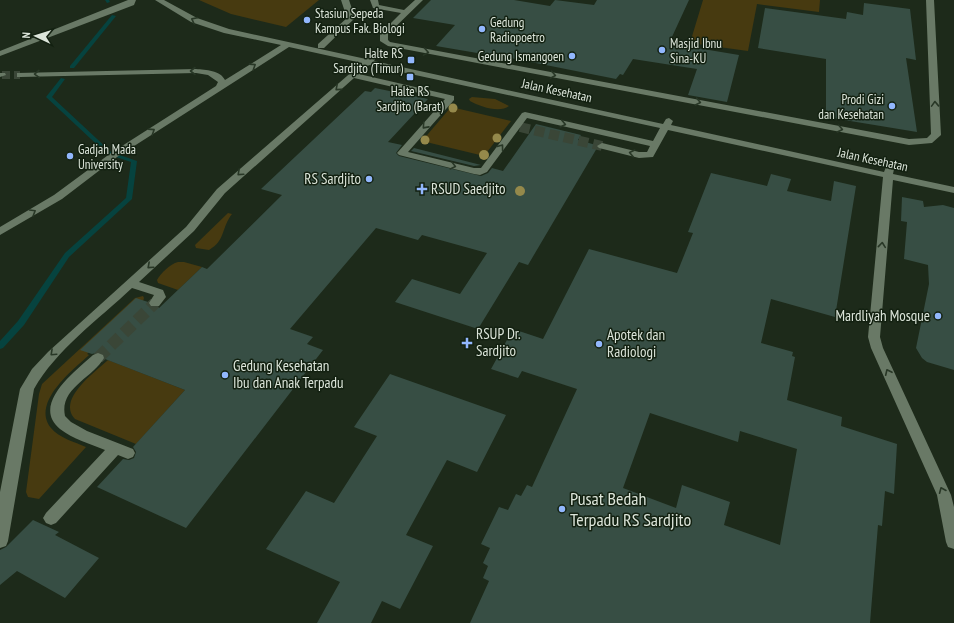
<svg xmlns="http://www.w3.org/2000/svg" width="954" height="623" viewBox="0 0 954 623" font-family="'PT Sans Narrow',sans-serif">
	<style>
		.green { fill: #473a10 }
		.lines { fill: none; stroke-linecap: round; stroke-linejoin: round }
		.stream { fill: #06433f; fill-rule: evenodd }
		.building { fill: #374e44; fill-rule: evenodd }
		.minor-tunnel-far2 { stroke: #3a4637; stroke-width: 8; stroke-dasharray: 8 4; stroke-linecap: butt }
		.minor-tunnel-far1 { stroke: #3a4637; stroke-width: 10; stroke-dasharray: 10 5; stroke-linecap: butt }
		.minor-tunnel { stroke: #3a4637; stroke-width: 12; stroke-dasharray: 12 6; stroke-linecap: butt }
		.minor { fill: #697966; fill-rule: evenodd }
		.tree { fill: #95894b }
		.oneway { stroke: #283726 }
		.poi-dot { fill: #92b7fd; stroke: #132111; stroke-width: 1.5 }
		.labels { text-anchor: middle; stroke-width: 3; stroke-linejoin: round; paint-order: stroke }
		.far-poi-label { font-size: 13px; fill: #dce5da; stroke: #132111; text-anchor: start }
		.far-street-label { font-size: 13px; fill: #dce5da; stroke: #132111 }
		.poi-label { font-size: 15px; fill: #dce5da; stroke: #132111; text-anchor: start }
		.near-poi-label { font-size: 18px; fill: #dce5da; stroke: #132111; text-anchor: start }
	</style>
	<rect width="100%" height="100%" fill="#1d2a1a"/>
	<g class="green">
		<polygon points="199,0 319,0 286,27 231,14"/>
		<polygon points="703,0 820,0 819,12 757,4 748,51 690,43"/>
		<path d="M472,97L495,99L509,106C500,113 480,107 470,101L469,99Z"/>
		<polygon points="451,107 511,121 484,156 422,141"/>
		<path d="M228,213L232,214C221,228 226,240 209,250L196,248L195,245Z"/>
		<path d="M178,262H184L202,267L178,290L158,283L157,280C161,273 170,264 178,262Z"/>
		<path d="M143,296L144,298L143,301L87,354L89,355C73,370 31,402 51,428C59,438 75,442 86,447L39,499L28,497L26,492L39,394L42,384L135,298Z"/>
		<path d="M108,360L185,390L136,444L75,419C57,399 94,373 108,360Z"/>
	</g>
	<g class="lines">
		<g class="stream">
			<polygon points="105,0 109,0 110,2 107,3"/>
			<polygon points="112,15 116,16 74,68 70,68 70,66"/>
			<polygon points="61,78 65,79 52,97 111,152 137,161 132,199 69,257 24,325 3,348 0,349 0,341 18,321 65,253 126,198 131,162 107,154 46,97"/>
		</g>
	</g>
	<g class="building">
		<polygon points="431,0 514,0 550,6 555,0 594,5 597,0 689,0 671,39 687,41 685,46 739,55 727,102 688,95 697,69 633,59 623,75 620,74 616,79 490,54 489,55 436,46 455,25 413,18"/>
		<polygon points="864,3 910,9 916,60 906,58 917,132 826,117 826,59 758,48 765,8 846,19 847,12 863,15"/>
		<polygon points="375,88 428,99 388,142 402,145 396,153 399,156 481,176 488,173 492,168 503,171 536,124 581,135 578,140 596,145 597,148 528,265 519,262 478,329 395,302 412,279 460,294 487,253 422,235 418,240 376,228 290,329 313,337 307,344 323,350 186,528 97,487 123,459 129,460 134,458 136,452 133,447 185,390 105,359 104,355 99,352 92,354 80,350 136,298 148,302 151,308 159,308 202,267 207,269 282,195 261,189 365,91 371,92"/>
		<polygon points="414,148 481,165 474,166 411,151"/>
		<path d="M711,173L767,186L771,174L791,179L787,191L831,201L834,181L856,186L835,317L771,299L761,343L793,352L792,356L795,357L787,400L842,417L841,426L897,444L894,494L885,491L882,526L878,525L870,623H470L489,581L483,578L488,566L483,563L490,548L481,544L499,507L508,510L516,494L521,496L527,485L532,487L577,389L522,371L518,378L491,369L513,329L543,339L589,249L677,273L693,233L688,232ZM650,413L738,442L740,431L797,449L780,545L724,525L730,502L682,485L676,508L623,488Z"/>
		<polygon points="902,197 923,201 924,207 943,205 954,208 954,370 927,362 922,358 916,348 929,284 928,265 904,259 907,222 901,221"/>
		<polygon points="390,374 506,415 477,472 447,460 406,535 433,546 400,609 382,601 371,623 317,623 340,582 266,549 306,491 334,503 377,436 354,427"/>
		<polygon points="33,520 59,532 55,535 99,558 65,598 17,571 0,585 0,550 6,547"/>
	</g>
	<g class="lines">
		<polyline class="minor-tunnel-far2" points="2,75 20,75"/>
		<polyline class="minor-tunnel-far1" points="520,127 602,146"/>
		<polyline class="minor-tunnel" points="98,358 155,303"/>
		<g class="minor">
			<polygon points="128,0 136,0 134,5 0,56 0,51"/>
			<path d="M155,0H164L197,18L229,29L366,59L372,56L376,58L374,61L663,124L666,119L669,118L673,121L671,125L884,172L886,167L889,166L894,169L893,174L954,187V193L893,180L880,337L883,348L951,495L954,507V549L948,547L946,542L937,495L871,348L868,337L883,177L668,130L653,157L639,158L599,148L597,146L602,143L639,152H647L650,146L527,118L487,172L480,175L474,174L399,155L397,153L445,99L354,78L225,193L194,231L139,282L163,290L166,297L159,306H151L149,303L154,295L132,288C99,319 56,350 34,389L8,541L6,546L0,548V492L20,389L32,369L48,352L186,227L217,189L362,63L289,47L117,157L62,199L0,235V227L54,195L111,153L216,86L218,82L208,75L196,73L20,77H17V73L196,69C206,70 220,70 225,80L281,45L224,33L191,22ZM369,65L660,128L653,141L525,112L522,113L481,168H474L408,152L454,100V96L359,74Z"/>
			<polygon points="341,0 349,0 355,18 324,48 318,48 318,44 347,18"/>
			<polygon points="370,0 378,0 379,5 404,10 415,0 423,0 388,34 388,40 390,42 909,139 927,138 931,134 926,0 934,0 941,135 932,143 909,145 388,46 380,41 380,34 401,13 373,8"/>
			<polygon points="0,73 5,73 6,75 0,77"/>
			<path d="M98,353L103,355L104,358C93,378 59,388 65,416L71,422L87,431L133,449L135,453L133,457L128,459L118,455L56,523L51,525L46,523L43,518L46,513L105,450C90,444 73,439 60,429C30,404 77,370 93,355Z"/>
		</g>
	</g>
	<g class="tree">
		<circle cx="453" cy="108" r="4.5"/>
		<circle cx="497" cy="138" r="4.5"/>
		<circle cx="425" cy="140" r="4.5"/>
		<circle cx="484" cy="155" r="5"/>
		<circle cx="520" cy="191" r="5"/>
	</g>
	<defs><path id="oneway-chevron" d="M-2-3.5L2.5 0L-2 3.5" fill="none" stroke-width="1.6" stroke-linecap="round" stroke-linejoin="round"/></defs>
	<g class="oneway">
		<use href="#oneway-chevron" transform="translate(194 20) rotate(-153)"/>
		<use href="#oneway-chevron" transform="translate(426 52) rotate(10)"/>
		<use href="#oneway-chevron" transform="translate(253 66) rotate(-33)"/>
		<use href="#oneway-chevron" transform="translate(193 71) rotate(-180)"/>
		<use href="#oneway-chevron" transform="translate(37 74) rotate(179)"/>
		<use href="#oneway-chevron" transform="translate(553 75) rotate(10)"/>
		<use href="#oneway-chevron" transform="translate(338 88) rotate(139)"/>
		<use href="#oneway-chevron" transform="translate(698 102) rotate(11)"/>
		<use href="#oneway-chevron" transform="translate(935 104) rotate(-92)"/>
		<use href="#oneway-chevron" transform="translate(563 124) rotate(13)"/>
		<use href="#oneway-chevron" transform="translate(425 126) rotate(132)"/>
		<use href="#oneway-chevron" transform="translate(840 129) rotate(11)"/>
		<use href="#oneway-chevron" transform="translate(152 131) rotate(-33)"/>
		<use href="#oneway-chevron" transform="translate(501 147) rotate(-53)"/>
		<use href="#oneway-chevron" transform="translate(632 153) rotate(-167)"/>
		<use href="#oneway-chevron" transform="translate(453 166) rotate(14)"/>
		<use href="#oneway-chevron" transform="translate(240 173) rotate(138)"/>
		<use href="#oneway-chevron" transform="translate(33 212) rotate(-31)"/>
		<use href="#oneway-chevron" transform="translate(882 245) rotate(-84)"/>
		<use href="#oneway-chevron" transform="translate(150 266) rotate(138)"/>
		<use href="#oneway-chevron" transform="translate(53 353) rotate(137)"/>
		<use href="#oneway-chevron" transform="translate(888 372) rotate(-115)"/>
		<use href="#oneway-chevron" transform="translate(942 490) rotate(-113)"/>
	</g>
	<g class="poi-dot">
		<circle cx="307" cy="20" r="4"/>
		<circle cx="482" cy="29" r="4"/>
		<circle cx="662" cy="50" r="4"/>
		<circle cx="572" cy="56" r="4"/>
		<rect x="407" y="56" width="8" height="8" rx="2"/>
		<rect x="406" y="73" width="8" height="8" rx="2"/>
		<circle cx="892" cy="106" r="4"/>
		<circle cx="70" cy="156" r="4"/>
		<circle cx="369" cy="179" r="4"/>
		<path d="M420 183h4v4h4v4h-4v4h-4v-4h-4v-4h4z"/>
		<circle cx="938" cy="316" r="4"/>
		<path d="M465 337h4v4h4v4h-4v4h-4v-4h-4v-4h4z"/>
		<circle cx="599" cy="344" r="4"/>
		<circle cx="225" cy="375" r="4"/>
		<circle cx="562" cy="509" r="4"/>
	</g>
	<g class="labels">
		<g class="far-poi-label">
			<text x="315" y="18">Stasiun Sepeda<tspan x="315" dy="15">Kampus Fak. Biologi</tspan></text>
			<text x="490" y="27">Gedung<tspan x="490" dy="15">Radiopoetro</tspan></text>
			<text x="670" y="48">Masjid Ibnu<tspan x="670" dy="15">Sina-KU</tspan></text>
			<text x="403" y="58" text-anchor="end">Halte RS<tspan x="403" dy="15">Sardjito (Timur)</tspan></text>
			<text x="564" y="61" text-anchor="end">Gedung Ismangoen</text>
			<text x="410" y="96" text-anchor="middle">Halte RS<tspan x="410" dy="15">Sardjito (Barat)</tspan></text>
			<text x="884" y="104" text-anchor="end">Prodi Gizi<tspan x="884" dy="15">dan Kesehatan</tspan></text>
			<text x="78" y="154">Gadjah Mada<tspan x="78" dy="15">University</tspan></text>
		</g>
		<g class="far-street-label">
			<text transform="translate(557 90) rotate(12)" y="5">Jalan Kesehatan</text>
			<text transform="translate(873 159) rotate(12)" y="5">Jalan Kesehatan</text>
		</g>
		<g class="poi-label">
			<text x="361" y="184" text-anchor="end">RS Sardjito</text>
			<text x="431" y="194">RSUD Saedjito</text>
			<text x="930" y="321" text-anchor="end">Mardliyah Mosque</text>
			<text x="476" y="339">RSUP Dr.<tspan x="476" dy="17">Sardjito</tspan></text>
			<text x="607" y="340">Apotek dan<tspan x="607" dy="17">Radiologi</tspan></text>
			<text x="233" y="371">Gedung Kesehatan<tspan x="233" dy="17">Ibu dan Anak Terpadu</tspan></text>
		</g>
		<g class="near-poi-label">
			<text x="570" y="505">Pusat Bedah<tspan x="570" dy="21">Terpadu RS Sardjito</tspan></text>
		</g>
	</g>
	<g transform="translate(36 36) rotate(274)" stroke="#132111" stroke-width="3" paint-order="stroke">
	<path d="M0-3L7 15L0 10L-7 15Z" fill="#dce5da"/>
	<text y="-6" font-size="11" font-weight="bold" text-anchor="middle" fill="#dce5da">N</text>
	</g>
</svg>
